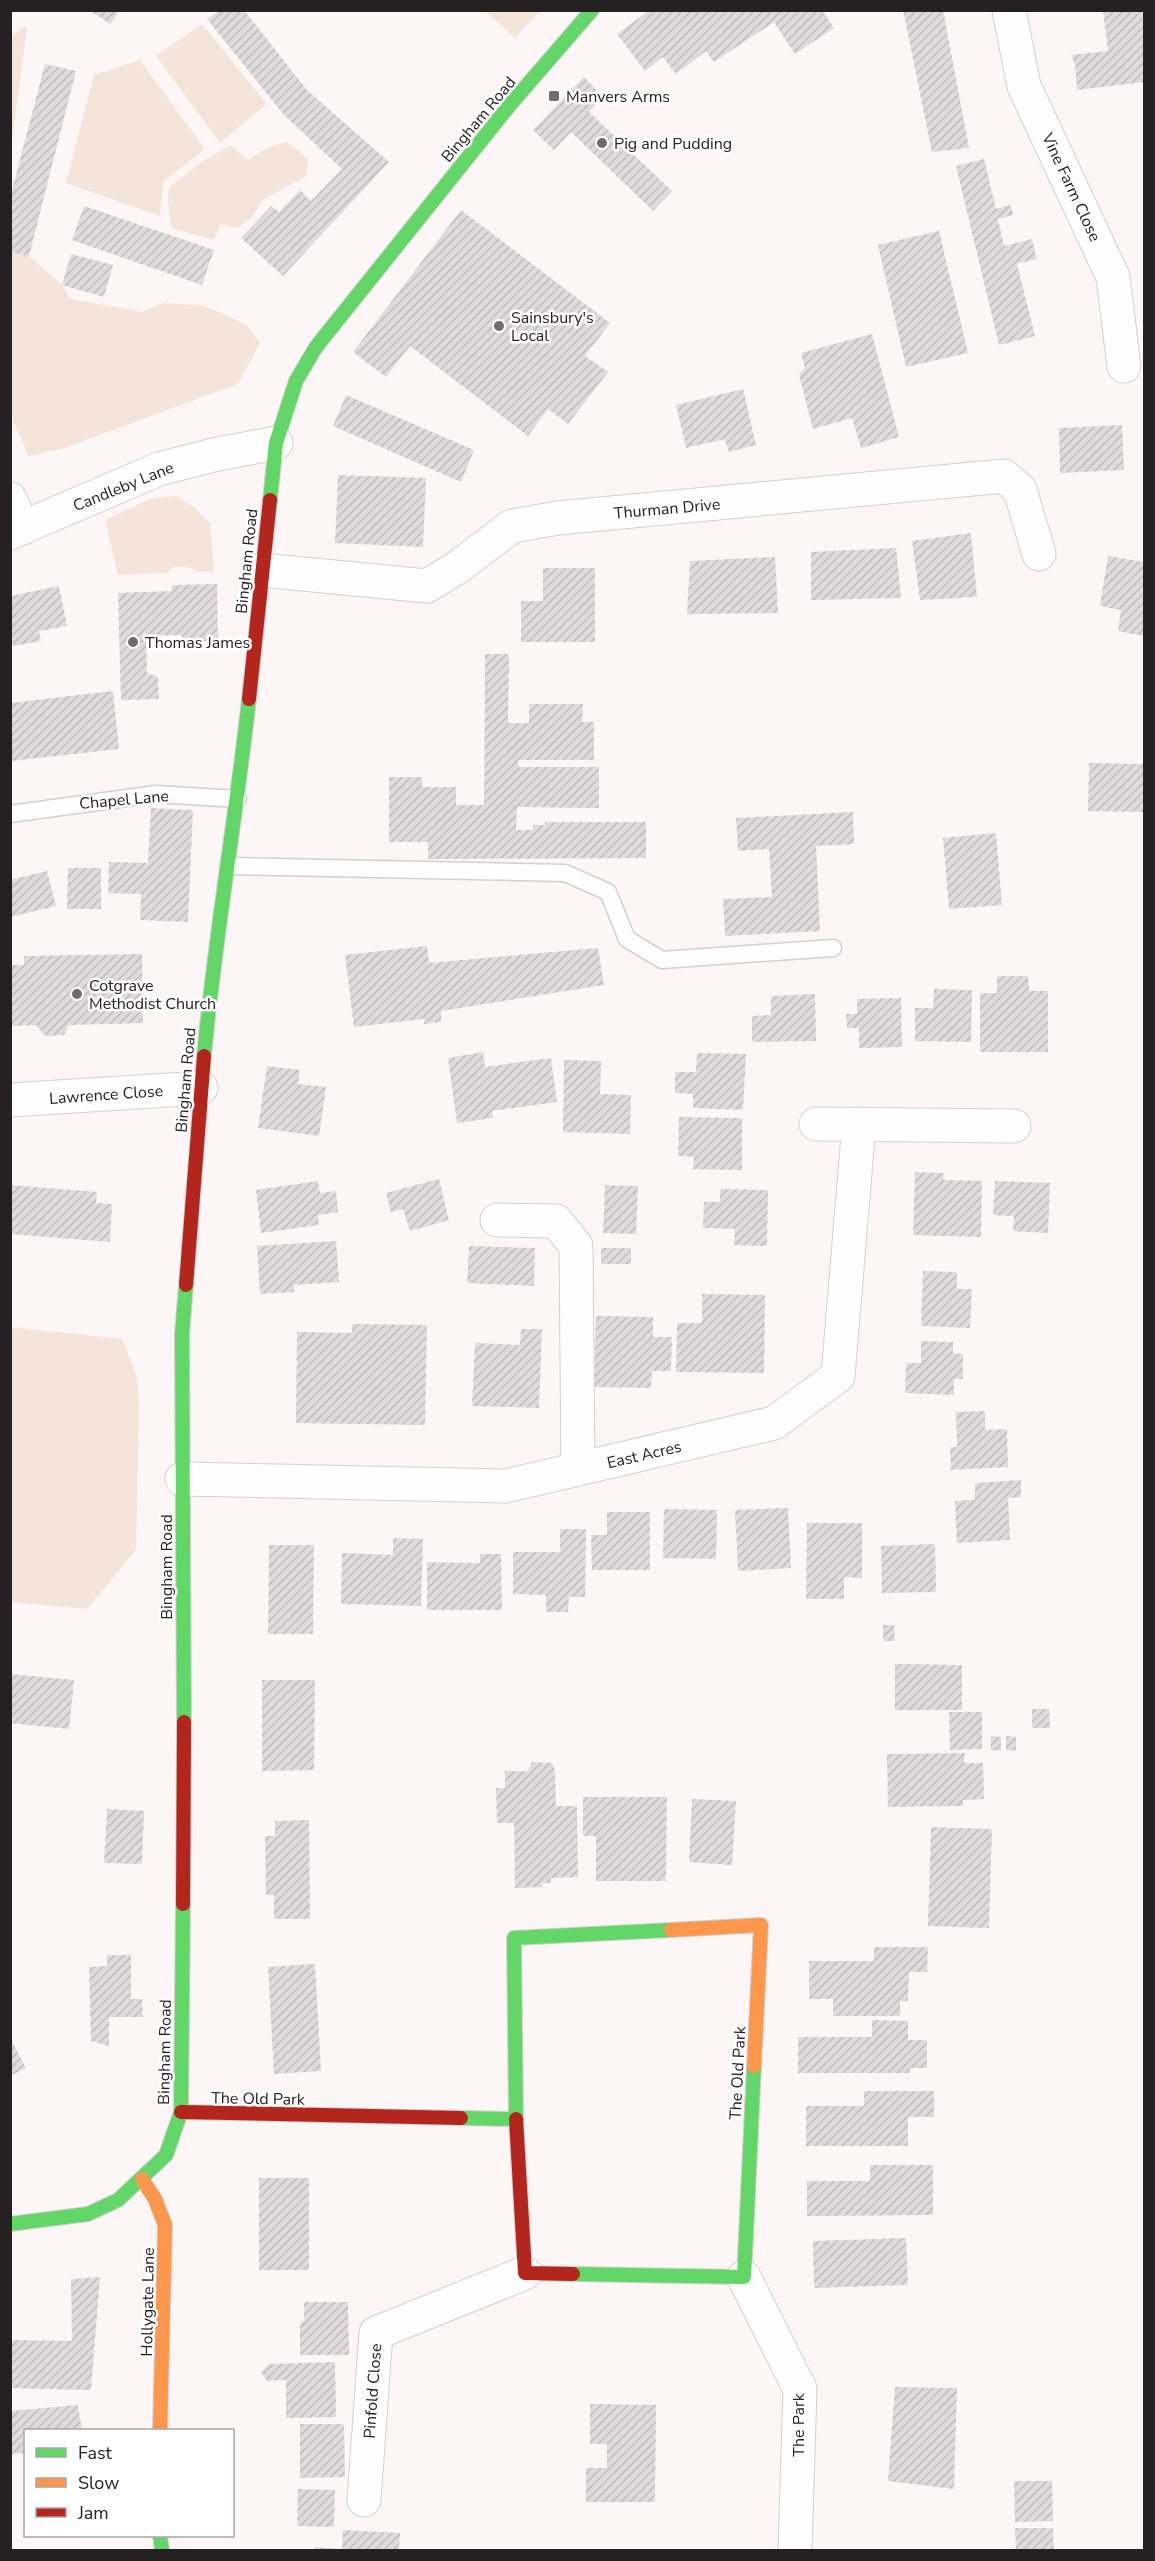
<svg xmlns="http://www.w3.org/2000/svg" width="1155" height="2561" viewBox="0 0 1155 2561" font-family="'Nunito Sans',sans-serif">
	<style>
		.green { fill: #f5e4d9 }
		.building { fill: url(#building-hatch) }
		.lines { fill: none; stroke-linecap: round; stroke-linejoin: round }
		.lane-casing { stroke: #d4d0d0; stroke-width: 19 }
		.street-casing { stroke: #d4d0d0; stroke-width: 35 }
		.fast-casing { stroke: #d4d0d0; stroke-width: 16 }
		.slow-casing { stroke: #d4d0d0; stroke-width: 16 }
		.jam-casing { stroke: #d4d0d0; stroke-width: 16 }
		.lane { stroke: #fffefe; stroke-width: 16 }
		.street { stroke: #fffefe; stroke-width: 33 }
		.fast { stroke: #63d668; stroke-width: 14 }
		.slow { stroke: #ff974d; stroke-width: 14 }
		.jam { stroke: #b3261e; stroke-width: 14 }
		.poi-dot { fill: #706b6c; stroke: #fff; stroke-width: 2 }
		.labels { text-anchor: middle; stroke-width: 5; stroke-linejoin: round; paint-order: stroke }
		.poi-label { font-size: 16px; fill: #252021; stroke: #fff; text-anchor: start }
		.street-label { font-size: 16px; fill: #252021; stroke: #fff }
	</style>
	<defs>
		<pattern id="building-hatch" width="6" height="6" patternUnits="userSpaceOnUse" patternTransform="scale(1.5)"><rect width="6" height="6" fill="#dfdbdd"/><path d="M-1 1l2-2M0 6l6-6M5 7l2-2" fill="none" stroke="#bfbcbd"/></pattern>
	</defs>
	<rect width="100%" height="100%" fill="#fcf6f7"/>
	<g class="green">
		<polygon points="485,11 540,11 515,38"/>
		<polygon points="202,24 267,104 220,143 156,56"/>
		<polygon points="27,26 11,150 11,36"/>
		<polygon points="140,60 205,149 163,182 160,216 66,183 94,75"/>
		<polygon points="286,142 296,148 308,160 306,176 263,200 252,217 237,228 221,224 214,240 171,228 168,203 169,187 206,159 230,145 248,160 269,147"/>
		<polygon points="10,252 29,256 62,285 71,299 142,312 163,303 200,305 222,313 246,325 260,343 238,384 61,449 29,456 11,417"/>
		<polygon points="177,496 195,508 210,523 214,571 197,572 188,567 173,567 167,573 118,575 105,520 150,499"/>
		<polygon points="11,1327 121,1339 125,1345 137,1378 139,1403 136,1550 87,1609 11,1602"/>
	</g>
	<g class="building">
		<polygon points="89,10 120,10 110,24"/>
		<polygon points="221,10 244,10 307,90 389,162 283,276 241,238 271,206 279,212 300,190 311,201 342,169 284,115 207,19"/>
		<polygon points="650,10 822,10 834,28 795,54 774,22 714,62 706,51 676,74 663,57 645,71 617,34"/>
		<polygon points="903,10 943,10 969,148 932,152"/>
		<polygon points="1103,10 1142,10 1144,22 1144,82 1077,90 1075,64 1071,55 1108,51"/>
		<polygon points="45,64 76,71 29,256 10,252 10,198"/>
		<polygon points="584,77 603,97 589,112 672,191 653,211 571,132 554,150 533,130"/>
		<polygon points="984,159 996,209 1011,205 1013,215 998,219 1004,246 1032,239 1037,259 1017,264 1035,336 999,345 956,166"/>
		<polygon points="84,206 214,250 202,285 72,240"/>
		<polygon points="461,210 610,323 585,356 608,372 568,424 548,409 528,436 410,346 386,377 353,352"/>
		<polygon points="939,231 968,353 906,367 878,245"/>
		<polygon points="71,254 113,265 104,297 62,285"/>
		<polygon points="872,334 899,437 861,448 852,418 813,429 799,375 805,368 801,353"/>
		<polygon points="743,389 756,445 729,452 725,439 686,448 676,405"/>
		<polygon points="346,395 474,450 461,482 333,426"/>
		<polygon points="1122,425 1124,470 1060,473 1059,428"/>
		<polygon points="338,475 426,478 423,547 335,543"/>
		<polygon points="971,533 977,597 920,600 912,541"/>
		<polygon points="896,548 901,598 811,600 811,552"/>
		<polygon points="1108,556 1144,562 1144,636 1118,631 1121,610 1100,606"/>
		<polygon points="775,557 778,613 687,614 690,561"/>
		<polygon points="543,568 595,568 595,642 521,642 521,601 543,601"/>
		<polygon points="217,584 218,641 182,642 182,635 146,636 147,673 158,677 159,699 121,700 118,593 172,591 172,585"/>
		<polygon points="59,586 67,626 39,631 41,641 13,646 10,634 10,596"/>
		<polygon points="485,654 509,654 508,723 529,723 529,704 583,704 582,722 594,722 594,760 518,760 518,767 599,767 599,808 517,807 516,830 533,830 533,825 545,825 545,822 646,822 646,858 428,859 428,842 389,842 389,777 422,777 422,787 456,787 456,805 484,805"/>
		<polygon points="113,691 119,749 10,761 10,703"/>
		<polygon points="1089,763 1144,764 1144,812 1088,811"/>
		<polygon points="151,808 193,810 188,922 140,920 141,894 108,893 109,862 148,863"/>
		<polygon points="853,812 854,844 816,846 820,931 725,936 723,899 772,897 769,849 738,851 736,818"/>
		<polygon points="996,833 1002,905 949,909 943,838"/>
		<polygon points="68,868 101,868 101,909 67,909"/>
		<polygon points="47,871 56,906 10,917 10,880"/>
		<polygon points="427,946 429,963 598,948 604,985 441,1011 441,1022 424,1024 424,1019 354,1027 345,955"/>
		<polygon points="142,954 143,1023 69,1025 64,1035 45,1036 36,1025 10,1026 10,965 24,965 24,956"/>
		<polygon points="997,976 1028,976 1029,991 1048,991 1048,1052 980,1052 980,993 997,993"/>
		<polygon points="934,989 972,990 971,1042 915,1041 915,1008 933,1008"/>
		<polygon points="815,994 816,1041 752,1042 752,1016 771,1015 771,996"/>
		<polygon points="901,998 902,1047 859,1048 859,1028 847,1028 846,1014 857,1014 857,999"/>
		<polygon points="483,1052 485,1067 551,1058 557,1102 492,1111 493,1118 457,1123 448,1058"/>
		<polygon points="697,1053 746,1054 743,1110 693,1108 693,1094 675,1093 675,1072 696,1072"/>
		<polygon points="564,1060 601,1061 600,1094 631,1095 630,1134 563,1132"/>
		<polygon points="267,1066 300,1070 298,1084 326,1087 319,1136 258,1128"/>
		<polygon points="679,1117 742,1118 742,1170 693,1169 694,1157 678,1156"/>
		<polygon points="915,1172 944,1173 943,1180 982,1181 981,1237 913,1235"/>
		<polygon points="439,1179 449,1220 410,1231 403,1209 391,1212 386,1193"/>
		<polygon points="318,1181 320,1193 336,1191 338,1212 318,1215 319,1225 261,1233 256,1190"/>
		<polygon points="995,1181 1050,1183 1048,1233 1013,1231 1014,1216 993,1215"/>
		<polygon points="10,1185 97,1192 96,1203 112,1204 110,1242 10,1234"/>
		<polygon points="605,1185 638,1186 636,1234 603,1233"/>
		<polygon points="720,1189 768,1190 767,1246 734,1245 735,1229 703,1228 704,1202 720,1202"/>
		<polygon points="336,1241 339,1282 294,1285 294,1292 260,1294 257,1246"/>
		<polygon points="469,1246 535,1248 534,1286 467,1283"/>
		<rect x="601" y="1248" width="30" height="16"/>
		<polygon points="923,1271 957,1272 957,1289 972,1289 970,1328 921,1326"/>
		<polygon points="702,1294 765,1295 764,1373 676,1372 677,1323 702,1323"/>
		<polygon points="596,1316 653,1317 653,1337 672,1337 671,1371 652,1371 651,1388 594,1387"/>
		<polygon points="352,1324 427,1325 425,1425 296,1423 297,1332 352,1333"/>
		<polygon points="521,1329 542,1329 539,1408 472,1406 475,1343 520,1345"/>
		<polygon points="921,1341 953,1342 953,1353 963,1354 963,1379 954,1379 954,1395 905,1393 906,1363 921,1363"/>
		<polygon points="985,1411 985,1430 1007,1429 1008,1467 951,1470 950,1447 957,1447 956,1412"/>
		<polygon points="1021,1480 1021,1497 1008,1498 1010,1540 957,1543 955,1501 975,1500 975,1483"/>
		<polygon points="788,1508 791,1568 738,1571 735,1510"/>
		<polygon points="664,1509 717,1510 716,1559 663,1558"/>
		<polygon points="607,1512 650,1512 650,1570 592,1570 591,1535 607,1535"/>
		<polygon points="807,1523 862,1523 862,1578 844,1577 844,1599 806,1599"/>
		<polygon points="560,1529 586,1529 585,1597 569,1597 568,1612 546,1612 546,1595 513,1594 513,1552 560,1552"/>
		<polygon points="393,1538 423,1539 421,1606 341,1604 342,1553 393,1555"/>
		<polygon points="935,1544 936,1592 882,1593 881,1546"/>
		<polygon points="269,1545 314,1545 313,1634 268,1634"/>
		<polygon points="480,1554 501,1554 502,1610 427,1610 427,1562 480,1563"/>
		<polygon points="883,1625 894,1625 895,1641 883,1641"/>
		<polygon points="895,1664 962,1665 962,1710 895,1710"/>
		<polygon points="10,1674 74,1680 69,1729 10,1723"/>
		<polygon points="262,1680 315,1680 314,1770 262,1771"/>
		<polygon points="1032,1709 1049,1709 1050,1728 1032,1728"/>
		<polygon points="949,1712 982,1712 982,1749 950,1750"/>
		<polygon points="991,1736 1001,1737 1001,1751 991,1750"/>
		<polygon points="1006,1736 1016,1737 1016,1751 1006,1750"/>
		<polygon points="965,1753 964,1763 983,1763 984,1799 963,1800 963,1806 888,1807 887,1754"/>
		<polygon points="532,1762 552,1763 555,1770 556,1806 577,1806 578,1877 551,1878 551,1883 542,1883 543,1887 515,1888 514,1823 497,1823 496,1788 505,1788 505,1771 528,1771"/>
		<polygon points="583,1797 667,1797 666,1881 596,1881 596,1836 583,1836"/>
		<polygon points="692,1799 736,1801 732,1865 689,1862"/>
		<polygon points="107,1809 144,1811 142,1864 104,1863"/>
		<polygon points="309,1820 310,1919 274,1919 274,1895 266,1895 265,1836 275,1836 275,1821"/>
		<polygon points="931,1827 992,1829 989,1928 928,1926"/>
		<polygon points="874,1947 928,1947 927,1972 909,1972 908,2001 900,2001 900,2016 833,2016 833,1999 809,1999 809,1961 874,1961"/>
		<polygon points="107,1955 131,1955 131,1999 142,1999 143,2017 109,2017 109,2046 91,2041 89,1967 107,1966"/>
		<polygon points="315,1964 321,2071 274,2074 268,1967"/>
		<polygon points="872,2020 908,2021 908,2040 927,2040 927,2068 910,2068 910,2073 798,2073 798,2037 872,2037"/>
		<polygon points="10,2037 26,2068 10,2076"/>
		<polygon points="864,2091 934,2091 934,2117 908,2117 908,2146 806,2146 806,2106 864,2106"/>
		<polygon points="870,2165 933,2165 933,2215 807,2216 807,2181 870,2181"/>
		<rect x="259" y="2178" width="50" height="92"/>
		<polygon points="906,2238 908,2285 814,2288 813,2241"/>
		<polygon points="100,2277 91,2390 10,2388 10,2340 72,2341 71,2279"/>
		<polygon points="304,2302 348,2302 349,2355 300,2355 300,2323 304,2321"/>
		<polygon points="335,2362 336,2417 286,2418 286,2380 267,2381 261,2372 269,2364"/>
		<polygon points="895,2387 957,2388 954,2489 888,2481"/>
		<polygon points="590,2404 656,2405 655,2502 586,2502 586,2468 607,2468 607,2444 590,2444"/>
		<polygon points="78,2405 82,2430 26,2430 26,2453 10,2454 10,2411"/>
		<polygon points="300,2424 344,2424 345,2477 300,2478"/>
		<polygon points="1014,2481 1052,2481 1053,2521 1015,2522"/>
		<polygon points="298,2489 335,2490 334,2527 297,2526"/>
		<polygon points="1015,2528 1053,2528 1054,2550 1016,2550"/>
		<polygon points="343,2530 400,2533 399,2550 315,2550 315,2547 342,2549"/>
	</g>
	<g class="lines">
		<defs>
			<g id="lane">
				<polyline points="10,814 156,794 238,799"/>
				<polyline points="228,866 565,873 608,892 627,939 662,960 833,948"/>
			</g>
			<g id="street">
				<polyline points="1009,10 1024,86 1113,277 1124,366"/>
				<polyline points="10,499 23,528"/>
				<polyline points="10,533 159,469 213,455 276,443"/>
				<polyline points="262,570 427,586 458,567 512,526 558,518 1004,476 1020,490 1039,554"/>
				<polyline points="10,1100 201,1088"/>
				<polyline points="816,1124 1014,1126"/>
				<polyline points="497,1220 556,1221 576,1246 578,1469"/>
				<polyline points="182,1479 506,1486 774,1423 838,1376 859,1124"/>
				<polyline points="744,2277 800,2389 795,2550"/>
				<polyline points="364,2500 376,2333 525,2273"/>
			</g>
			<g id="fast">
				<polyline points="270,500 276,443 296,381 316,347 509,106 592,10"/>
				<path d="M204,1056C215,936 236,818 249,699"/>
				<polyline points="184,1722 182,1334 186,1285"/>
				<polyline points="461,2118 516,2119 514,1938 671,1930"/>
				<polyline points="10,2224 88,2214 118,2200 166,2155 181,2112 183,1904"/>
				<polyline points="573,2274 744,2277 754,2066"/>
				<polyline points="160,2536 162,2550"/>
			</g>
			<g id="slow">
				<polyline points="671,1930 761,1925 754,2066"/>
				<polyline points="142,2179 155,2199 165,2225 160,2430"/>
			</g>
			<g id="jam">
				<polyline points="249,699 270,500"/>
				<polyline points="186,1285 204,1056"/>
				<polyline points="183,1904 184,1722"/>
				<polyline points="181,2112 461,2118"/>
				<polyline points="516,2119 525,2273 573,2274"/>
			</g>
		</defs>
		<use href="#lane" class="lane-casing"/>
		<use href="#street" class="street-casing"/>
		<use href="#fast" class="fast-casing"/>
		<use href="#slow" class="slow-casing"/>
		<use href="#jam" class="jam-casing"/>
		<use href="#lane" class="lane"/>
		<use href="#street" class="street"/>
		<use href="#fast" class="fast"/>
		<use href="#slow" class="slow"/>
		<use href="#jam" class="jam"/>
	</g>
	<g class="poi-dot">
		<rect x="548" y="90" width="12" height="12" rx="3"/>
		<circle cx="602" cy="143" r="6"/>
		<circle cx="499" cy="326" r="6"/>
		<circle cx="133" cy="642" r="6"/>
		<circle cx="77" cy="994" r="6"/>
	</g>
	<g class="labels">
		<g class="poi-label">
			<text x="566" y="102">Manvers Arms</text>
			<text x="614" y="149">Pig and Pudding</text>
			<text x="511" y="323">Sainsbury's<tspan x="511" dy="18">Local</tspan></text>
			<text x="145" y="648">Thomas James</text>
			<text x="89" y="991">Cotgrave<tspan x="89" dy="18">Methodist Church</tspan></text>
		</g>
		<g class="street-label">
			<text transform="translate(478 119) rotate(-50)" y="6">Bingham Road</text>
			<text transform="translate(1072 187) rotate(65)" y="6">Vine Farm Close</text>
			<text transform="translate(123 486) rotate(-22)" y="6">Candleby Lane</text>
			<text transform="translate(667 508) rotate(-5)" y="6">Thurman Drive</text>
			<text transform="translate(246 561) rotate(-84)" y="6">Bingham Road</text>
			<text transform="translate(124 799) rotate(-5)" y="6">Chapel Lane</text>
			<text transform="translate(185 1080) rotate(-85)" y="6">Bingham Road</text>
			<text transform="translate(106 1094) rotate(-4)" y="6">Lawrence Close</text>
			<text transform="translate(644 1454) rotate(-13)" y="6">East Acres</text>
			<text transform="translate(166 1567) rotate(-90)" y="6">Bingham Road</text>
			<text transform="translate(164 2052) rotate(-89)" y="6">Bingham Road</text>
			<text transform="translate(737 2073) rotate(-87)" y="6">The Old Park</text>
			<text transform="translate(258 2098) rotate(1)" y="6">The Old Park</text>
			<text transform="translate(147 2302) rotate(-89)" y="6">Hollygate Lane</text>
			<text transform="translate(372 2391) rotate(-86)" y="6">Pinfold Close</text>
			<text transform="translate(798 2425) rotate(-90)" y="6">The Park</text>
		</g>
	</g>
	<rect width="1155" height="2561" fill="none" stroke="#252021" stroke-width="24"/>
	<rect x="24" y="2429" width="210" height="108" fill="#ffffff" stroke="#a8a6a6" stroke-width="1.5"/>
	<rect x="36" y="2448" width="30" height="9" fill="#63d668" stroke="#a8a6a6" stroke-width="1.5"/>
	<text x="78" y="2459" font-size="18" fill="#252021">Fast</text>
	<rect x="36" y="2478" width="30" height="9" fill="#ff974d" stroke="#a8a6a6" stroke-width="1.5"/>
	<text x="78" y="2489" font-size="18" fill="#252021">Slow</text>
	<rect x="36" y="2508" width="30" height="9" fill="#b3261e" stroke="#a8a6a6" stroke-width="1.5"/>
	<text x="78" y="2519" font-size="18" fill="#252021">Jam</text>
</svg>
